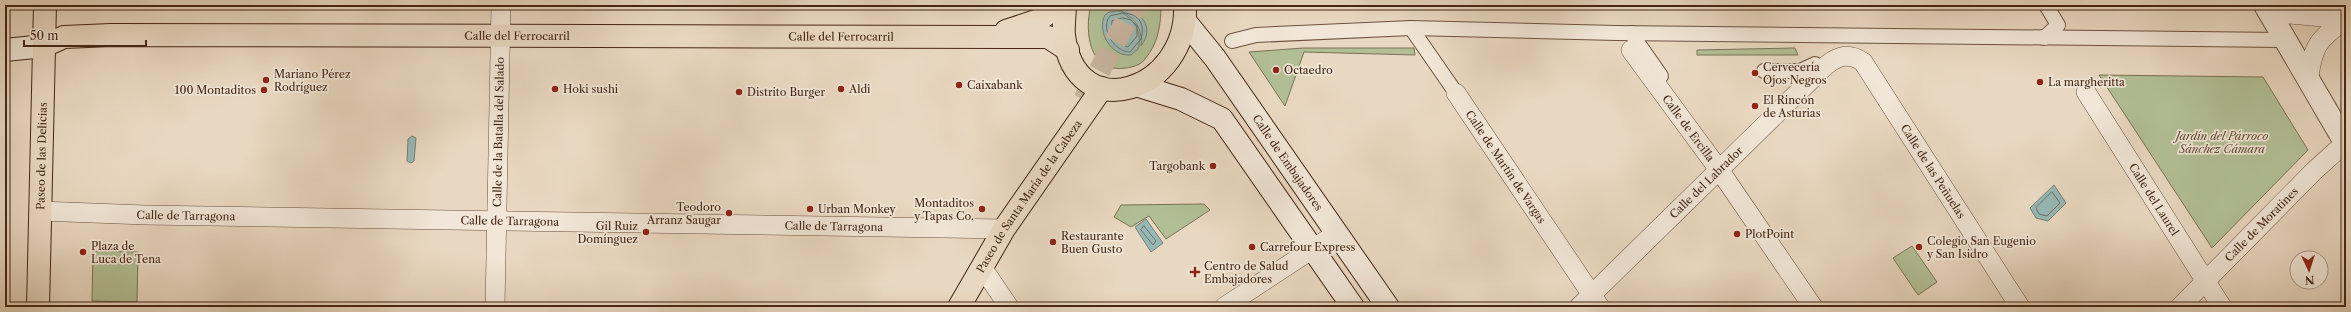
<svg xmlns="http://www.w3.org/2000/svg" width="2351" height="312" viewBox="0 0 2351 312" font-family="'Libre Caslon Text',serif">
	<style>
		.green { fill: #b2bf96; stroke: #7b7255 }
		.water { fill: #97b9b6; stroke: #767e75 }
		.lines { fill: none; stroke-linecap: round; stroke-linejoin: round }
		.shore { stroke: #6e7065; stroke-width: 1 }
		.primary-tunnel { stroke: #c8b49e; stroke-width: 22; stroke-dasharray: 22 11; stroke-linecap: butt }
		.pedestrian-casing { stroke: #6d523f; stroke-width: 16 }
		.minor-casing { stroke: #6d523f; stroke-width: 20 }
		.tertiary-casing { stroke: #6d523f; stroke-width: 24 }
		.secondary-casing { stroke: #442614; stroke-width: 24 }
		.primary-casing { stroke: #442614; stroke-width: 24 }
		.pedestrian { stroke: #f1e6d7; stroke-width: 14 }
		.minor { stroke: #f1e6d7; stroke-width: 19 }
		.tertiary { stroke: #f1e6d7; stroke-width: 22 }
		.secondary { stroke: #f1e6d7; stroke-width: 22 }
		.primary { stroke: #e9d8c1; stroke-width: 22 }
		.poi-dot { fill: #8f2418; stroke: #f1e6d7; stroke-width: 1.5 }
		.labels { text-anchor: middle; stroke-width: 3.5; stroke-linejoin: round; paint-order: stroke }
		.street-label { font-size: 11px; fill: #442614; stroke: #f1e6d7 }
		.poi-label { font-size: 11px; fill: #442614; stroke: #f1e6d7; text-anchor: start }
		.park-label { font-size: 11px; font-style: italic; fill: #604c34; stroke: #f1e6d7 }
	</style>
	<rect width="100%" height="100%" fill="#e9d8c1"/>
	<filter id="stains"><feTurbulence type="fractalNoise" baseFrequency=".005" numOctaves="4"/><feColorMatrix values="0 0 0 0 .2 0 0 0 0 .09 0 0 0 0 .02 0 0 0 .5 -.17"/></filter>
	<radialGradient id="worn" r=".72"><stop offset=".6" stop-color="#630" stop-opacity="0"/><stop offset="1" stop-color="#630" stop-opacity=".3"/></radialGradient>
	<g class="green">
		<path d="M1091,5H1161C1161,25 1158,44 1145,59C1141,65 1133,67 1126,68C1089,74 1084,32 1091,5Z"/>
		<polygon points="1568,5 1675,5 1682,6 1673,7"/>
		<polygon points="1711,5 1775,5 1777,8 1711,8"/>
		<polygon points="1303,48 1414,48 1415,55 1304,52 1285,106 1249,52"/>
		<polygon points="1795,48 1798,55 1697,55 1697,50"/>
		<polygon points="2099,75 2263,77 2308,150 2212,248"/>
		<polygon points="1204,204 1210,210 1166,239 1149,216 1131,227 1114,217 1121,205"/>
		<polygon points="1912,246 1937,282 1918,295 1893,258"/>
		<polygon points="93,251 138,252 137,302 92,301"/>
	</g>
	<g class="water">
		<path d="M1118,9C1140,8 1156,27 1141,46C1143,28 1134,17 1118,9Z"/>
		<path d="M1119,11C1134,19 1143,32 1138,49L1131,55C1112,57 1096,32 1105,15L1109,12Z"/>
		<polygon points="412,136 416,138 414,161 411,163 407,161 408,139"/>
		<polygon points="2054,185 2066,203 2048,221 2036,218 2030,208"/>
		<polygon points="1146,219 1163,243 1151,252 1135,227"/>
	</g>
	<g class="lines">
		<g class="shore">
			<path d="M1124,13C1140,14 1145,25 1141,39L1130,52C1115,52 1099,29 1110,16Z"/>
			<path d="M1123,18L1131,20L1137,26V36L1128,47C1117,45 1110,32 1112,21Z"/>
			<circle cx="1125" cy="31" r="7"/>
			<polygon points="2052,192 2060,203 2047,216 2039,214 2036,208"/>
			<polygon points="1144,226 1156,241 1153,245 1141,230"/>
		</g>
		<polyline class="primary-tunnel" points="1084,100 1126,21 1137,5"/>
		<defs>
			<g id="pedestrian">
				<polyline points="1411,28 1456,93"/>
				<polyline points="1631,33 1661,76"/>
				<polyline points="2044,38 2058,25 2046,5"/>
				<polyline points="1232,41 1256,35 1411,28 1617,33 2284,40"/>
				<polyline points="1764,71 1800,71 1815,64"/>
			</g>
			<g id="minor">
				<polyline points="2268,12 2346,19"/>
				<path id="s1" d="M1631,50L1720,171L1813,307"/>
				<path d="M2308,81C2314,44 2316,42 2346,19"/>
				<path id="s2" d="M2086,92L2222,307"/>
				<path id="s3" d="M1456,93L1600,307"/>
				<path id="s4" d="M40,211L145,215L1004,229"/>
				<polyline points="982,267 1009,307"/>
				<path id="s5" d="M495,307L501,5"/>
				<polyline points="1224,307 1337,233"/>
				<path id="s6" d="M1579,307L1822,69C1835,57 1847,51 1863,62L2020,307"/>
				<path id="s7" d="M2180,307L2314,171L2345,143"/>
			</g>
			<polyline id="tertiary" points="2265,5 2346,144"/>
			<g id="secondary">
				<path id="s8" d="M1185,21L1215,58L1388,307"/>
				<polyline points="5,50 44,46"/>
				<polyline points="1139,86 1181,99 1222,119 1353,307"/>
			</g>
			<g id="primary">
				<path d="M1065,5C1065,15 1063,25 1064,35C1075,129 1189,91 1185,5"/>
				<polyline points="1006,31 1039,20 1059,5"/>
				<path id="s9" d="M44,46L64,37L111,35L1048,37L1068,50"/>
				<path id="s10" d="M38,307L45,5"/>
				<path id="s11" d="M959,307L1004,229L1102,88"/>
			</g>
		</defs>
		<use href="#pedestrian" class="pedestrian-casing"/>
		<use href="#minor" class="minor-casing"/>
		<use href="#tertiary" class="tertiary-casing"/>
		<use href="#secondary" class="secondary-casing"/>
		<use href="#primary" class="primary-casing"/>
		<use href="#pedestrian" class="pedestrian"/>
		<use href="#minor" class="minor"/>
		<use href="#tertiary" class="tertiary"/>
		<use href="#secondary" class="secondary"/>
		<use href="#primary" class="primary"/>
	</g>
	<g class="poi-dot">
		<circle cx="1276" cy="70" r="4"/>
		<circle cx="1755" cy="73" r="4"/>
		<circle cx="266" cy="80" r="4"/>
		<circle cx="2040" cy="82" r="4"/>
		<circle cx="959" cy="85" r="4"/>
		<circle cx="555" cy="89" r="4"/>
		<circle cx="841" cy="89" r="4"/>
		<circle cx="264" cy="90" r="4"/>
		<circle cx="739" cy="92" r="4"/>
		<circle cx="1755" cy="106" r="4"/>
		<circle cx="1213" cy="166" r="4"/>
		<circle cx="810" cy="209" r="4"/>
		<circle cx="982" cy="209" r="4"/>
		<circle cx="729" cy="213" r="4"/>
		<circle cx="646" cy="232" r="4"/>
		<circle cx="1737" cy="234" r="4"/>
		<circle cx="1053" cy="242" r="4"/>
		<circle cx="1252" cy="247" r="4"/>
		<circle cx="1919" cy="247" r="4"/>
		<circle cx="83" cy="252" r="4"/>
		<path d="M1193 266h4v4h4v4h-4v4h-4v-4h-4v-4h4z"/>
	</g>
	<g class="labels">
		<g class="street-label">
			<text dy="4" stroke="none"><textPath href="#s9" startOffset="475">Calle del Ferrocarril</textPath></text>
			<text dy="4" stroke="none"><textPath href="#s9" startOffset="799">Calle del Ferrocarril</textPath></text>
			<text dy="4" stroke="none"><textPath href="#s1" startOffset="97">Calle de Ercilla</textPath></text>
			<text dy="4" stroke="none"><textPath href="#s5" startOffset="175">Calle de la Batalla del Salado</textPath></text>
			<text dy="4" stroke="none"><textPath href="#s10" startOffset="151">Paseo de las Delicias</textPath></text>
			<text dy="4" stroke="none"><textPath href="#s8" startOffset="175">Calle de Embajadores</textPath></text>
			<text dy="4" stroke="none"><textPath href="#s3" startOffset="89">Calle de Martín de Vargas</textPath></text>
			<text dy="4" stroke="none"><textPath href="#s6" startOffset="516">Calle de las Peñuelas</textPath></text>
			<text dy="4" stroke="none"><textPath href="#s6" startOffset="178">Calle del Labrador</textPath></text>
			<text dy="4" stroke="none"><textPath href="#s11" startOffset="131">Paseo de Santa María de la Cabeza</textPath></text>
			<text dy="4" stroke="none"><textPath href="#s2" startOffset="127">Calle del Laurel</textPath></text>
			<text dy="4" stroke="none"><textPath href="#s4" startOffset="146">Calle de Tarragona</textPath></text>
			<text dy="4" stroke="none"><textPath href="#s4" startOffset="470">Calle de Tarragona</textPath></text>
			<text dy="4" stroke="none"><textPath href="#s7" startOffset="116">Calle de Moratines</textPath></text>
			<text dy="4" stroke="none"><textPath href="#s4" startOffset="794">Calle de Tarragona</textPath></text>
		</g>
		<g class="poi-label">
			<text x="1763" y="71">Cervecería<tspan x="1763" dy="13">Ojos Negros</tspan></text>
			<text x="1284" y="74">Octaedro</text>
			<text x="274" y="78">Mariano Pérez<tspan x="274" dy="13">Rodríguez</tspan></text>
			<text x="2048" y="86">La margheritta</text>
			<text x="967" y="89">Caixabank</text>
			<text x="563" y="93">Hoki sushi</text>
			<text x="849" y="93">Aldi</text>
			<text x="256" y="94" text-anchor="end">100 Montaditos</text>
			<text x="747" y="96">Distrito Burger</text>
			<text x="1763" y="104">El Rincón<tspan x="1763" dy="13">de Asturias</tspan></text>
			<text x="1205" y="170" text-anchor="end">Targobank</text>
			<text x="974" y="207" text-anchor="end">Montaditos<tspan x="974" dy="13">y Tapas Co.</tspan></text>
			<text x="721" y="211" text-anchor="end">Teodoro<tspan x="721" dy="13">Arranz Saugar</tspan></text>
			<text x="818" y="213">Urban Monkey</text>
			<text x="638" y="230" text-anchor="end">Gil Ruiz<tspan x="638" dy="13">Domínguez</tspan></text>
			<text x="1745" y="238">PlotPoint</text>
			<text x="1061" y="240">Restaurante<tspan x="1061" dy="13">Buen Gusto</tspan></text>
			<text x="1927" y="245">Colegio San Eugenio<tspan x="1927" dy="13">y San Isidro</tspan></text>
			<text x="91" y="250">Plaza de<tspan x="91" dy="13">Luca de Tena</tspan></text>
			<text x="1260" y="251">Carrefour Express</text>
			<text x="1204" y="270">Centro de Salud<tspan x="1204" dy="13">Embajadores</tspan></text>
		</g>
		<g class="park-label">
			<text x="2222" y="140">Jardín del Párroco<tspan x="2222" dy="13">Sánchez Cámara</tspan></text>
		</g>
	</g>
	<rect width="2351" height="312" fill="none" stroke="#e9d8c1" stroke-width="20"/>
	<rect x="6" y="6" width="2339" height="300" fill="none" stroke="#442614" stroke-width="2"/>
	<rect x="10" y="10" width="2331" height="292" fill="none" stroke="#442614"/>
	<g transform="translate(2309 270) rotate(176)"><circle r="19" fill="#f1e6d7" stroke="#ac9989"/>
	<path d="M0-3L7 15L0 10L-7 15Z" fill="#8f2418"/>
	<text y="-6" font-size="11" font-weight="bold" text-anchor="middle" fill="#442614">N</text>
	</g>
	<path d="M24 40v6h122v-6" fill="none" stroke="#442614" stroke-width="2"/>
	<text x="30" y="40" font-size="12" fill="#442614" stroke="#f1e6d7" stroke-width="3" paint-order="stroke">50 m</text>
	<rect width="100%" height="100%" filter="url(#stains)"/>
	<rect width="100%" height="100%" fill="url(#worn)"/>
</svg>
